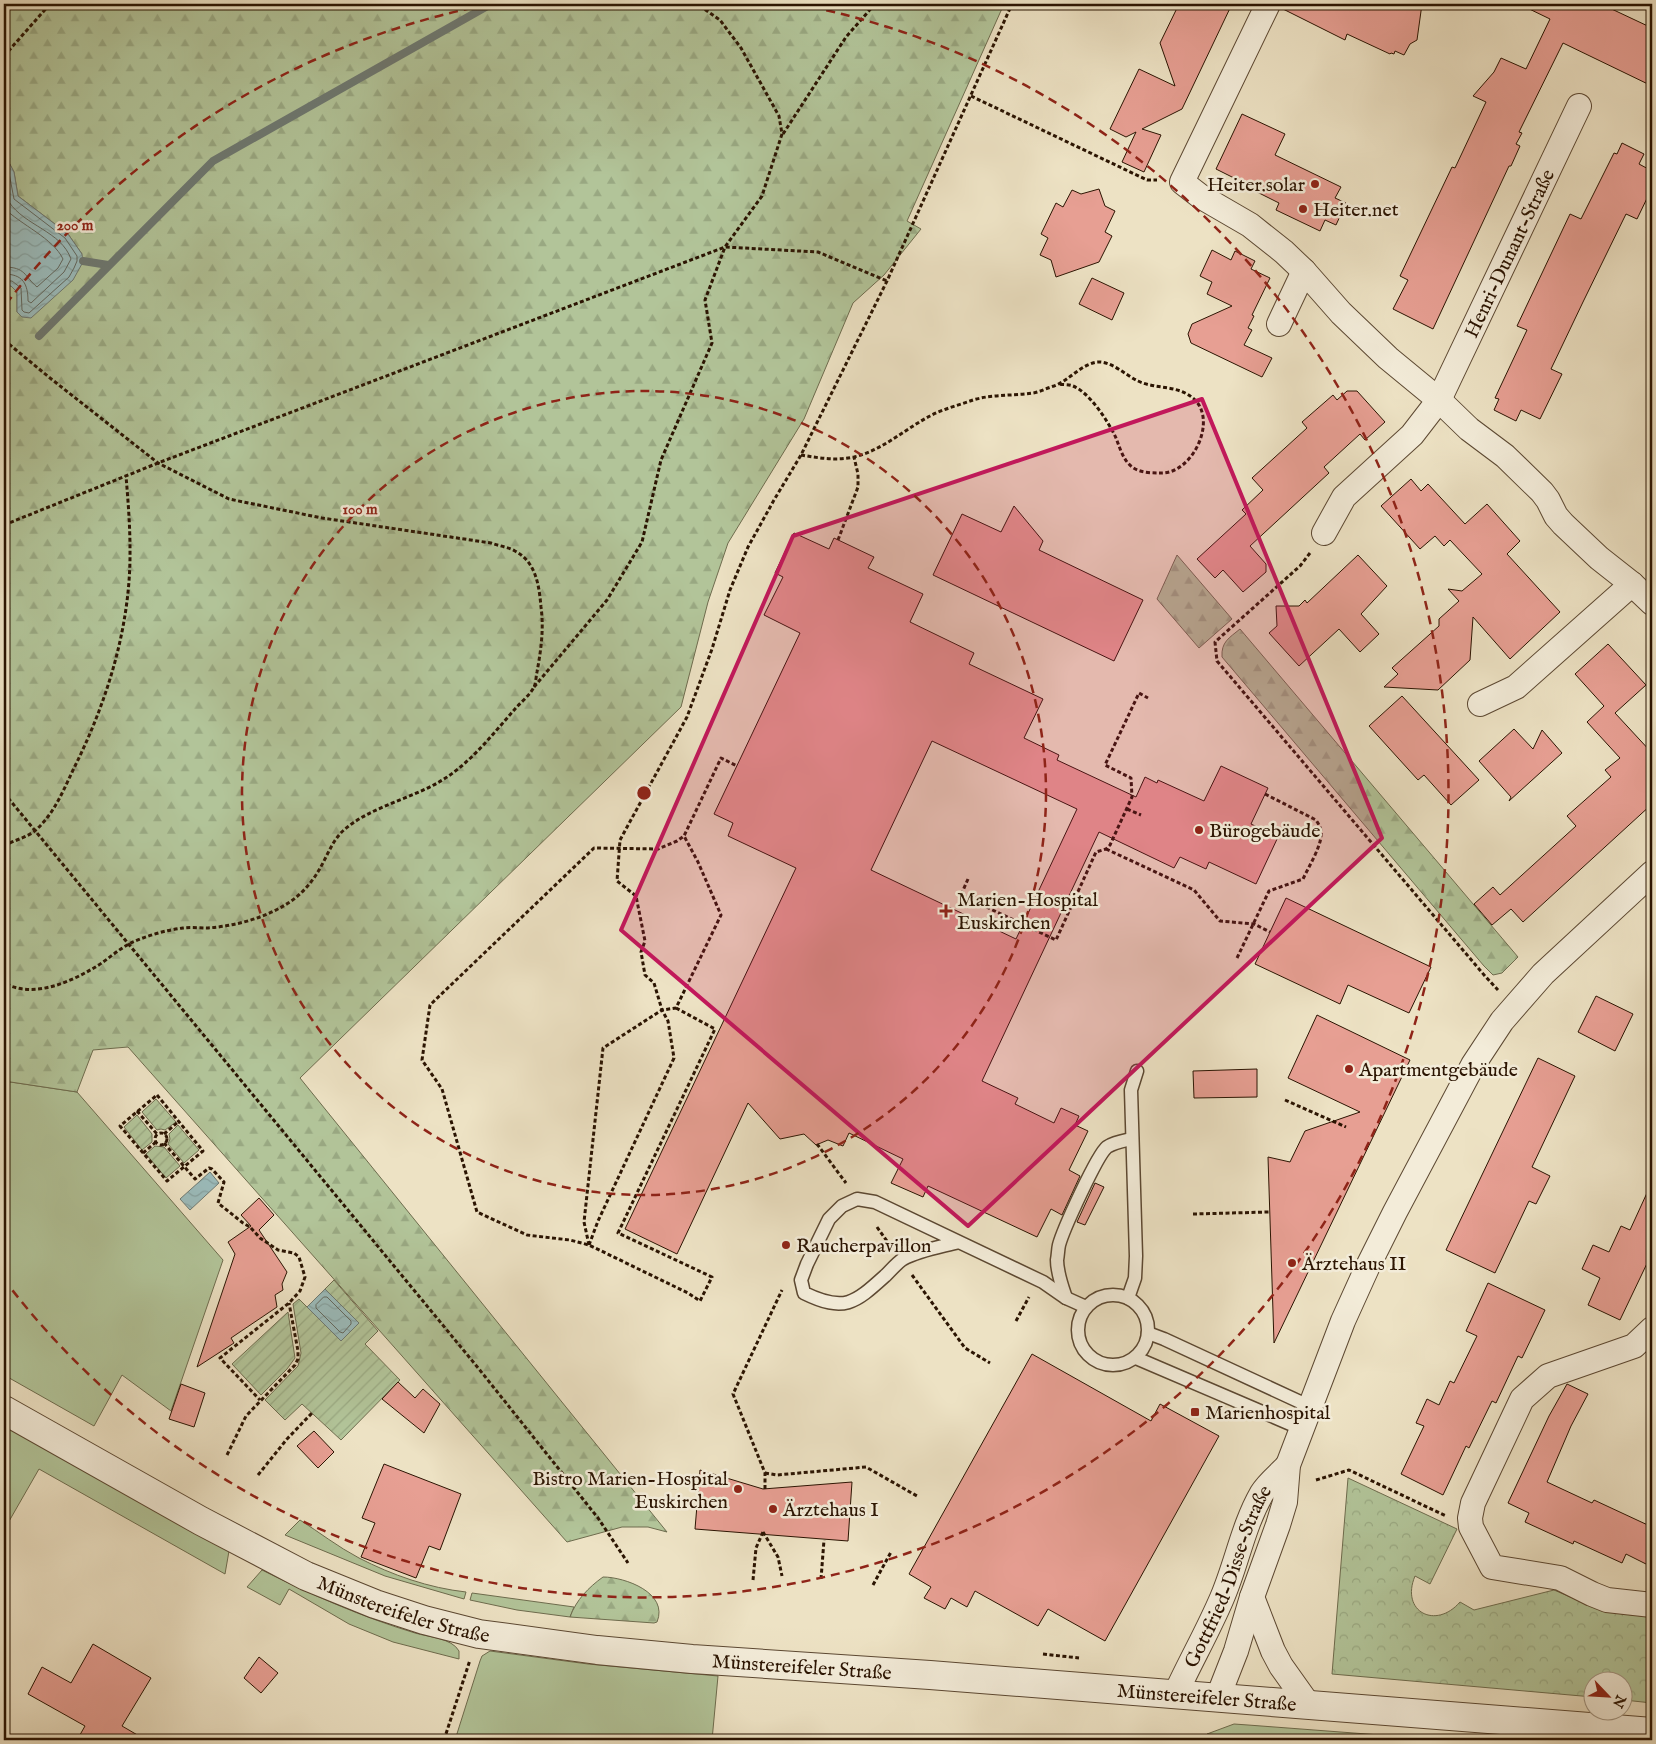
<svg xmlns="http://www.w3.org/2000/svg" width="1656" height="1744" viewBox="0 0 1656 1744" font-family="'IM FELL English',serif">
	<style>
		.grass { fill: #b2c499; stroke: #6e6c4e }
		.forest { fill: url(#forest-firs); stroke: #6e6c4e }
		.park { fill: url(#park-crowns); stroke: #6e6c4e }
		.garden { fill: url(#garden-furrows); stroke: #6e6c4e }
		.water { fill: url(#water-waves); stroke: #6e7972 }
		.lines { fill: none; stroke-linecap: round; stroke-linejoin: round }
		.shore { stroke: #63685f; stroke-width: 1 }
		.stream { stroke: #6e7972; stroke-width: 8 }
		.building { fill: #e79f93; stroke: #2b1402; fill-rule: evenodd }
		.service-casing { stroke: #5c4832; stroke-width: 15 }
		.minor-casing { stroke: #5c4832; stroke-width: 26 }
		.tertiary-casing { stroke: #5c4832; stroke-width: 30 }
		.path { stroke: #2b1402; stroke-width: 3; stroke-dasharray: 4 2.5; stroke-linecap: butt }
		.service { stroke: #f3ecd9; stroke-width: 12 }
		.minor { stroke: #f3ecd9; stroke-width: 24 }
		.tertiary { stroke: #f3ecd9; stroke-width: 28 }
		.marked { fill: #c2185b; fill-opacity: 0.2; stroke: #c2185b; stroke-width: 4; stroke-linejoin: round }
		.ring { fill: none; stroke: #8f2418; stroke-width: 2.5; stroke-dasharray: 9 6 }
		.poi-dot { fill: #8f2418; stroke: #f3ecd9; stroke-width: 2 }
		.labels { text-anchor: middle; stroke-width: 5; stroke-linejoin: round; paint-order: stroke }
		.poi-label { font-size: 20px; fill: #2b1402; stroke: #f3ecd9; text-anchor: start }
		.street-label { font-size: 20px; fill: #2b1402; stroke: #f3ecd9 }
		.centre { fill: #8f2418; stroke: #f3ecd9; stroke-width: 2.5 }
		.ring-label { font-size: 15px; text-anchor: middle; font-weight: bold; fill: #8f2418; stroke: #f3ecd9; stroke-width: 5; stroke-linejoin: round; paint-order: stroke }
	</style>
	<defs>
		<pattern id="forest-firs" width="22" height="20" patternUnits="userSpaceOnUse" patternTransform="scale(1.25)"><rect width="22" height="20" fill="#b2c499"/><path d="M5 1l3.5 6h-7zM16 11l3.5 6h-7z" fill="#99a882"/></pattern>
		<pattern id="park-crowns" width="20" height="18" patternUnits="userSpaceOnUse" patternTransform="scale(1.25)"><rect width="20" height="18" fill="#b2c499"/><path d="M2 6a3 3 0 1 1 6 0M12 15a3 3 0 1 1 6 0" fill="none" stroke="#99a882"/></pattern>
		<pattern id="garden-furrows" width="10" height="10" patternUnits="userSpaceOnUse" patternTransform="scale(1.25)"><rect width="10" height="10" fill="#b2c499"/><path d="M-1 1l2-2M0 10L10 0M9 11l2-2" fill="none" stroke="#99a882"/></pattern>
		<pattern id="water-waves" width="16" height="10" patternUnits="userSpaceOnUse" patternTransform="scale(1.25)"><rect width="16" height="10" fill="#9bbcbc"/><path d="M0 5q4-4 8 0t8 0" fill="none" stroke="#86a1a0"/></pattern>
	</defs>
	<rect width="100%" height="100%" fill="#ede2c4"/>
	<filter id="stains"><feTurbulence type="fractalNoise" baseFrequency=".004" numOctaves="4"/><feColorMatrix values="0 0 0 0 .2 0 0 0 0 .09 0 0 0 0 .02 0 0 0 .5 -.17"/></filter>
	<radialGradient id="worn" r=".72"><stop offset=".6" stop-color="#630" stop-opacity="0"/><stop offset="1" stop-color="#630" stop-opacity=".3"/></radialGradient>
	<g class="grass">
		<polygon points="4,1081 77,1092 223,1260 171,1411 122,1375 94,1426 4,1375"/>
		<polygon points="4,1424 229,1551 225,1574 39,1469 4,1530"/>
		<path d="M300,1520C319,1532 338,1547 359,1558C392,1575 429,1588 466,1592L464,1599L385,1576L285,1535Z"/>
		<path d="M262,1570C312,1595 362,1617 415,1633C428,1637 452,1638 459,1651V1659L393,1642L349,1624L289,1589L280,1605L247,1587Z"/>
		<polygon points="472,1593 574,1607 570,1617 517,1610 470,1600"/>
		<polygon points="490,1651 588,1664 718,1676 712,1740 455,1740 480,1661 482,1656"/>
		<polygon points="1234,1724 1248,1725 1446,1740 1287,1740 1207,1734"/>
	</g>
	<g class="forest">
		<polygon points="4,4 1004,4 907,221 921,229 884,275 853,303 804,419 728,543 708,602 681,707 300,1078 667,1532 648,1527 622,1527 567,1542 128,1047 93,1050 77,1092 4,1081 4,285 11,286 17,292 17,312 82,254 68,234 18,196 14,172 4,153"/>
		<polygon points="1177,555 1232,619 1199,648 1157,599"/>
		<path d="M1240,629L1518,957L1502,973L1493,975L1484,966L1222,657C1221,642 1229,638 1240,629Z"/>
		<path d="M603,1577C625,1577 669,1593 657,1622L654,1623L570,1617C576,1600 589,1587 603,1577Z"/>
	</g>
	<path class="park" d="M1348,1478L1457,1529L1430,1584L1415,1576C1400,1612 1436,1630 1460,1602L1474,1610L1554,1590L1589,1605L1623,1614L1652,1617V1703L1624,1700V1682H1594L1593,1697L1332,1674Z"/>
	<g class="garden">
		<polygon points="156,1099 176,1122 165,1130 161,1129 157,1130 142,1112"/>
		<polygon points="137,1115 152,1134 152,1142 142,1150 124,1127"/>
		<polygon points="178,1125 199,1150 184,1163 168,1144 170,1139 169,1134"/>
		<polygon points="155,1146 164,1147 180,1166 166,1178 146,1154"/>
		<polygon points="334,1280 378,1331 365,1344 400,1380 341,1440 302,1404 285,1420 265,1400 298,1366 301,1353 293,1304 299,1299 341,1341 359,1323 325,1289"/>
		<polygon points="288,1312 295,1358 287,1369 261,1395 232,1364"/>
	</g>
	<g class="water">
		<polygon points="4,153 14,172 18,196 68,234 82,254 83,262 73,280 31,318 22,317 17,312 17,292 11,286 4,285"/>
		<polygon points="210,1172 219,1183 190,1210 180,1199"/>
		<polygon points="325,1289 359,1323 341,1341 307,1307"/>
	</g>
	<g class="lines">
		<g class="shore">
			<polyline points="4,163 9,173 14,199 65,238 77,256 77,261 74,268 69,277 29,313 24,312 22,310 21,288 12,281 4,281"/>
			<path d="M4,180C5,186 5,197 9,202C25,226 61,231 71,259L64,272L31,303L28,301C28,284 23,274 4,274"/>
			<path d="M4,208C21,225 53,238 63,259L58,268L37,287C24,276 26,267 4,267"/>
			<polygon points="324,1297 327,1297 351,1321 351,1324 343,1333 340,1332 316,1308 316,1305"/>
		</g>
		<g class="stream">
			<polyline points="83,261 108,265"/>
			<polyline points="39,336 213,161 491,4"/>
		</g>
	</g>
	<g class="building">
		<polygon points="1179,4 1232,4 1182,109 1142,129 1161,135 1144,172 1122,162 1136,132 1126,137 1110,129 1139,69 1175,86 1160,43"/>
		<polygon points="1282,4 1422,4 1417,40 1410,44 1404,55 1395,51 1394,54 1391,53 1390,54 1347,34 1345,40 1281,8"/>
		<polygon points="1519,4 1601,4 1652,28 1652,86 1563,43 1519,132 1522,133 1516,144 1520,146 1511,166 1509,166 1433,329 1393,309 1408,280 1400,276 1452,167 1455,168 1486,102 1473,96 1494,72 1501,58 1526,69 1550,19"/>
		<polygon points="1242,114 1285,134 1275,155 1341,187 1335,198 1346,203 1336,225 1325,220 1320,231 1276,210 1279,203 1257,192 1258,190 1216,169"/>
		<polygon points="1622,143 1644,154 1639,164 1652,171 1652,188 1637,219 1626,214 1583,302 1551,369 1562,374 1540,419 1521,410 1516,421 1494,410 1499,399 1495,398 1527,330 1517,326 1570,214 1581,219 1614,153 1617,154"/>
		<polygon points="1099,189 1105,206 1115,211 1105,232 1112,236 1099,262 1056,277 1051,260 1040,255 1048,238 1041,234 1056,203 1063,207 1072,190 1081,194"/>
		<polygon points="1212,250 1231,260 1235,251 1255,261 1251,269 1270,278 1252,315 1254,316 1248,328 1252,330 1244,345 1272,358 1262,377 1191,343 1188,334 1192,324 1232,306 1207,294 1212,282 1200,276"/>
		<polygon points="1092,278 1124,293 1112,320 1079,304"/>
		<polygon points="1347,391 1357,391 1385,422 1365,440 1360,434 1324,467 1329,473 1250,546 1266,564 1266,572 1243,592 1223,570 1215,578 1197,559 1246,514 1242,510 1263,490 1252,478 1307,428 1302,422 1333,395 1337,400"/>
		<polygon points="1411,479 1421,491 1428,484 1465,524 1487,504 1520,541 1507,554 1560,612 1510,659 1473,617 1470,660 1438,690 1384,687 1398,674 1392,668 1439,626 1439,619 1459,601 1448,589 1462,591 1482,574 1450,540 1444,546 1435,536 1420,549 1381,506"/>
		<polygon points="1014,506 1043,541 1039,550 1143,600 1114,661 933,575 962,514 1001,532"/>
		<path d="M794,533L829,549L834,538L874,557L868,568L923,594L910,622L974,653L969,664L1043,699L1024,738L1059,755L1057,760L1136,797L1145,777L1157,783L1158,780L1204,801L1221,766L1268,788L1251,824L1278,837L1256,884L1209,862L1206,869L1180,857L1174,868L1099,832L982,1081L1018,1098L1015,1104L1054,1123L1061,1108L1079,1116L1075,1125L1088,1131L1069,1170L1080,1176L1062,1215L1051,1209L1037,1237L928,1186L923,1197L891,1183L903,1159L849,1133L843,1146L828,1140L816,1145L804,1134L780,1139L748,1103L677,1254L625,1229L796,868L728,836L733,823L714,814L800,633L764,615L783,577L775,573ZM932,741L1077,809L1016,939L871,870Z"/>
		<polygon points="1358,555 1387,586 1361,614 1379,634 1360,652 1339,629 1299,666 1269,633 1277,626 1276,606 1299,606 1305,600 1307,603"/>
		<polygon points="1608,644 1646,685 1615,713 1652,753 1652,804 1523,922 1511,909 1492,925 1474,904 1493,887 1500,895 1576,826 1567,816 1611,777 1605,770 1620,758 1587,722 1604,706 1575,674"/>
		<polygon points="1402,696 1479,780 1451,805 1424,775 1418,780 1369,726"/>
		<polygon points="1514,729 1533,749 1542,730 1562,753 1509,801 1511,797 1479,761"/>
		<polygon points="1286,898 1431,967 1409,1013 1348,985 1340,1004 1255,964"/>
		<polygon points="1596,996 1633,1014 1615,1051 1578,1032"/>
		<polygon points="1317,1015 1410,1060 1274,1343 1268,1157 1290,1162 1305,1131 1360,1112 1288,1078"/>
		<polygon points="1538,1058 1575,1076 1532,1167 1550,1176 1536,1204 1529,1201 1495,1273 1446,1250"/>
		<polygon points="1257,1069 1257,1097 1194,1098 1193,1071"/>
		<polygon points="1652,1182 1652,1253 1620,1320 1588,1305 1600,1278 1582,1269 1593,1245 1609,1252 1621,1226 1630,1230"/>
		<polygon points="1095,1183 1104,1187 1085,1225 1077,1222"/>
		<polygon points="259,1198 274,1215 259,1230 287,1272 282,1284 283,1290 275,1295 277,1307 231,1338 234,1343 197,1367 235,1254 228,1242 251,1226 241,1215"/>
		<polygon points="1488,1283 1545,1310 1522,1358 1518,1356 1496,1403 1492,1401 1469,1448 1466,1446 1443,1495 1401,1474 1424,1426 1416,1423 1427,1399 1439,1405 1450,1381 1454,1383 1477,1336 1466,1331"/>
		<polygon points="1032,1354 1151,1421 1160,1404 1219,1436 1105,1641 1048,1609 1038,1626 975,1591 967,1607 951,1598 945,1609 924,1598 931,1587 909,1574"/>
		<polygon points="398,1382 415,1398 423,1389 440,1404 424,1433 382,1399"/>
		<polygon points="181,1384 205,1393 194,1427 169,1419"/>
		<polygon points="1567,1384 1588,1394 1571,1426 1547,1482 1592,1503 1594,1500 1652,1527 1652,1567 1626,1554 1622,1563 1574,1541 1573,1544 1525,1522 1529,1513 1508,1503 1549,1416"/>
		<polygon points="314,1431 334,1452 318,1468 297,1446"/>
		<polygon points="384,1464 461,1494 440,1550 429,1546 416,1578 361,1557 375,1523 362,1518"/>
		<polygon points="700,1470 763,1489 852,1482 848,1541 695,1529"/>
		<polygon points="93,1644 151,1678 122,1726 146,1740 77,1740 85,1726 28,1694 42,1667 71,1683"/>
		<polygon points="259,1657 278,1673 261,1693 244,1678"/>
	</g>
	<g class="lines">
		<defs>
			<g id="service">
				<path d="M959,1242C940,1247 920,1250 903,1259C897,1263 891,1270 886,1275C855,1303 845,1313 804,1293L801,1280L807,1264L829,1219L842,1206L857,1199L875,1202L1043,1282L1066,1298L1086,1307"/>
				<circle cx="1113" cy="1330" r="35"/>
				<path d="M1066,1298C1062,1286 1057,1273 1057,1260C1058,1255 1058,1249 1059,1245C1063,1230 1097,1155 1107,1147C1115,1142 1123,1141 1132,1139"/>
				<polyline points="1128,1298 1135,1278 1136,1256 1131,1090 1137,1071"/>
				<polyline points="1148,1333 1164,1339 1311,1407"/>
				<polyline points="1136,1358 1302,1429"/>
			</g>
			<g id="minor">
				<polyline points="1268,4 1182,182 1200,196 1250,225 1284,252 1304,271 1341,313 1388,358 1439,400 1469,429 1505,456 1542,492 1548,500 1556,516 1563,524 1599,558 1632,584 1652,603"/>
				<polyline points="1279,324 1304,271"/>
				<path id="s1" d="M1324,533L1344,497L1412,435L1439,400L1579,106"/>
				<polyline points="1480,704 1516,687 1632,584"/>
				<polyline points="1652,1329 1634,1346 1548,1376 1522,1399 1473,1503 1470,1518 1471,1527 1492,1567 1560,1578 1592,1594 1607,1600 1652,1605"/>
				<polyline points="1252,1597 1273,1651 1281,1666 1308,1704"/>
				<path id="s2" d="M1175,1695C1190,1662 1208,1631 1222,1598C1237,1563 1243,1526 1262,1493C1268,1483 1280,1474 1288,1465"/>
				<polyline points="1218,1697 1236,1651 1252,1597 1278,1525 1285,1502 1288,1465 1343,1321 1367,1268 1395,1212 1473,1065 1502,1021 1543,974 1652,873"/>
			</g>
			<g id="tertiary">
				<path id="s3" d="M4,1410L201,1521L306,1576L375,1604L424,1620L479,1634L597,1650L692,1659L930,1675L1652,1732"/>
			</g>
		</defs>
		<use href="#service" class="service-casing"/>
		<use href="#minor" class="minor-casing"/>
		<use href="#tertiary" class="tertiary-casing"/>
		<g class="path">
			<polyline points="4,56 50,4"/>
			<polyline points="971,96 1147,180 1157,180"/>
			<polyline points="783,134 846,37 875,4"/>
			<path d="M4,340L50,378L158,463L229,499L322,518L491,543C499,546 508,547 515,551C536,562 539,585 541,607C544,629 541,650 537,672C536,676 536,683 534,687C530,695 521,702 515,709C492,735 469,765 439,782C410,799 371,807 345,829C332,840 327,857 319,870C311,884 299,897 285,905C262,919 234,926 208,928C200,928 191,927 183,928C166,930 145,936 129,944C116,951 105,962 92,969C66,984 32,998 4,983"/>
			<path d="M801,455C819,458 836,461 854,457C883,450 905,429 930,416C943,409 959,405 973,400C993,394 1013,396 1033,393C1040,392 1047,388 1054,386C1070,380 1080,365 1097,362C1112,361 1125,375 1138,381C1157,390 1177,384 1194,399C1218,421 1192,474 1161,473C1152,473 1140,473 1132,467C1123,460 1120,448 1116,438C1108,421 1090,393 1073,386C1069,384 1062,385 1058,384"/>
			<polyline points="4,525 158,463 725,247 818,252 887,281"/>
			<polyline points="838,540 858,487 858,474 854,457"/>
			<polyline points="1310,553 1300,566 1215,642 1217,661 1485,976 1498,990"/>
			<polyline points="534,687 607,600 642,542 661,460 712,343 705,300 725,247 762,196 782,134 779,116 741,48 720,20 697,4"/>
			<polyline points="4,793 479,1369 598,1518 628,1563"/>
			<polyline points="1127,809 1141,815"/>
			<path d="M4,846C14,840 29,837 37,829C55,812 64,789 74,768C108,700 131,624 130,549C130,525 128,500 126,476"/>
			<polyline points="1106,849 1194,890 1220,921 1254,924 1270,932"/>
			<polyline points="968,879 961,895 1056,940 1096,852 1106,849 1110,845 1132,797 1131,778 1105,765 1139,693 1148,698"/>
			<path d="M1237,958L1269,891L1303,879C1308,868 1321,847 1321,835C1322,829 1319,825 1316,820L1265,794"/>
			<polyline points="676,1008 715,1029 618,1233 712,1277 700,1301 688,1293 589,1245 570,1240 527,1235 477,1212 442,1089 422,1060 430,1005 594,848 658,849 677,841 684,836 721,758 737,766"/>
			<polygon points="157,1095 203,1151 167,1181 120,1126"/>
			<polyline points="1285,1100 1346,1127"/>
			<polyline points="137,1111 157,1134"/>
			<circle cx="161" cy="1139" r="6"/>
			<polyline points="164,1134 178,1122"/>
			<polyline points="164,1143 195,1179 209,1168 212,1169 224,1182 218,1203 243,1223 250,1227 260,1238 278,1250 294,1253 299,1257 305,1277 300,1291 289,1303 220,1358 260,1400"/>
			<polyline points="817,1144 846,1183"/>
			<polyline points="143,1153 156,1142"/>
			<polyline points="1193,1214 1269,1212"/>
			<polyline points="877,1227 889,1244"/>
			<polyline points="589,1245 598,1221 674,1058 668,1021 662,1010 654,983 645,975 641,952 645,941 636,896 617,881 620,840 687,717 712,649 730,590 748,547 774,500 801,455 887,281 1012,4"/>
			<polyline points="589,1245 584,1222 603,1048 662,1010 676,1008 721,915 698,862 684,836"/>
			<polyline points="912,1275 965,1348 990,1363"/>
			<polyline points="1016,1321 1029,1297"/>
			<polyline points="227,1455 246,1416 295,1365 298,1359 298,1351 289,1303"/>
			<polyline points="765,1473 777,1475 866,1467 917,1496"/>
			<polyline points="258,1475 287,1439 312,1413"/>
			<polyline points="1316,1480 1349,1470 1446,1516"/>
			<polyline points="765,1489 765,1473 733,1394 782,1290"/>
			<polyline points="763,1532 778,1557 782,1576"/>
			<polyline points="821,1579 824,1540"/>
			<polyline points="753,1580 756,1548 763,1532"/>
			<polyline points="873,1585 891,1552"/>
			<polyline points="1043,1654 1079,1658"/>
			<polyline points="444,1740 470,1660"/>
		</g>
		<use href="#service" class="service"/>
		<use href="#minor" class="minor"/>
		<use href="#tertiary" class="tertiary"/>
	</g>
	<path class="marked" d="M1202,399L1382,838L968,1226L621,930L793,536Z"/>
	<g class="ring">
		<circle cx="644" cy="793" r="402"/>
		<path d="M6 304A804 804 0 0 1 491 4M797 4A804 804 0 1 1 6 1282"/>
	</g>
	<g class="poi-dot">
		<circle cx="1315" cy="184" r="5"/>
		<circle cx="1303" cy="209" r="5"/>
		<circle cx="1199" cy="830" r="5"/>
		<path d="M943.5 903.5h5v5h5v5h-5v5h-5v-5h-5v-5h5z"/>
		<circle cx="1349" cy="1069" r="5"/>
		<circle cx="786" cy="1245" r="5"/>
		<circle cx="1292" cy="1263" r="5"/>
		<rect x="1190" y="1407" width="10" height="10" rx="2.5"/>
		<circle cx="738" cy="1489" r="5"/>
		<circle cx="773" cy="1509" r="5"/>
	</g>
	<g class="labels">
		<g class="poi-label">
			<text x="1305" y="191" text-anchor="end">Heiter.solar</text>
			<text x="1313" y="216">Heiter.net</text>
			<text x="1209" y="837">Bürogebäude</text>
			<text x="957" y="906">Marien-Hospital<tspan x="957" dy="23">Euskirchen</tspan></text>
			<text x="1359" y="1076">Apartmentgebäude</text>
			<text x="796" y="1252">Raucherpavillon</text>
			<text x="1302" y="1270">Ärztehaus II</text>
			<text x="1205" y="1419">Marienhospital</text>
			<text x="728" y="1485" text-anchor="end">Bistro Marien-Hospital<tspan x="728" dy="23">Euskirchen</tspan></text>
			<text x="783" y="1516">Ärztehaus I</text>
		</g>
		<g class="street-label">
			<text dy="7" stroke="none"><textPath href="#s1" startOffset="340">Henri-Dunant-Straße</textPath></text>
			<text dy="7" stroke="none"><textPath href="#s2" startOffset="130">Gottfried-Disse-Straße</textPath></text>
			<text dy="7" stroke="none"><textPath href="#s3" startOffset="448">Münstereifeler Straße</textPath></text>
			<text dy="7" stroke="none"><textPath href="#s3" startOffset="852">Münstereifeler Straße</textPath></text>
			<text dy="7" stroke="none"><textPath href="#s3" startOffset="1258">Münstereifeler Straße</textPath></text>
		</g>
	</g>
	<circle cx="644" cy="793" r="8" class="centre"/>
	<g class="ring-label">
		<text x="75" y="230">200 m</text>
		<text x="360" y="514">100 m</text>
	</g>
	<rect width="1656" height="1744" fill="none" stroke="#ede2c4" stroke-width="20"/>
	<rect x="5" y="5" width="1646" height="1734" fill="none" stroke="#2b1402" stroke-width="2.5"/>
	<rect x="10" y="10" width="1636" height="1724" fill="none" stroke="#2b1402"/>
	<g transform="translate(1608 1696) rotate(115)"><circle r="24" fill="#f3ecd9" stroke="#a39683"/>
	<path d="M0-4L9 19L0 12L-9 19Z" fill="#8f2418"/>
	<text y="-8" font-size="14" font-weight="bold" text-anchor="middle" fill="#2b1402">N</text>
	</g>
	<rect width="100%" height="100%" filter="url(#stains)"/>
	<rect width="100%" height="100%" fill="url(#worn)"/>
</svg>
